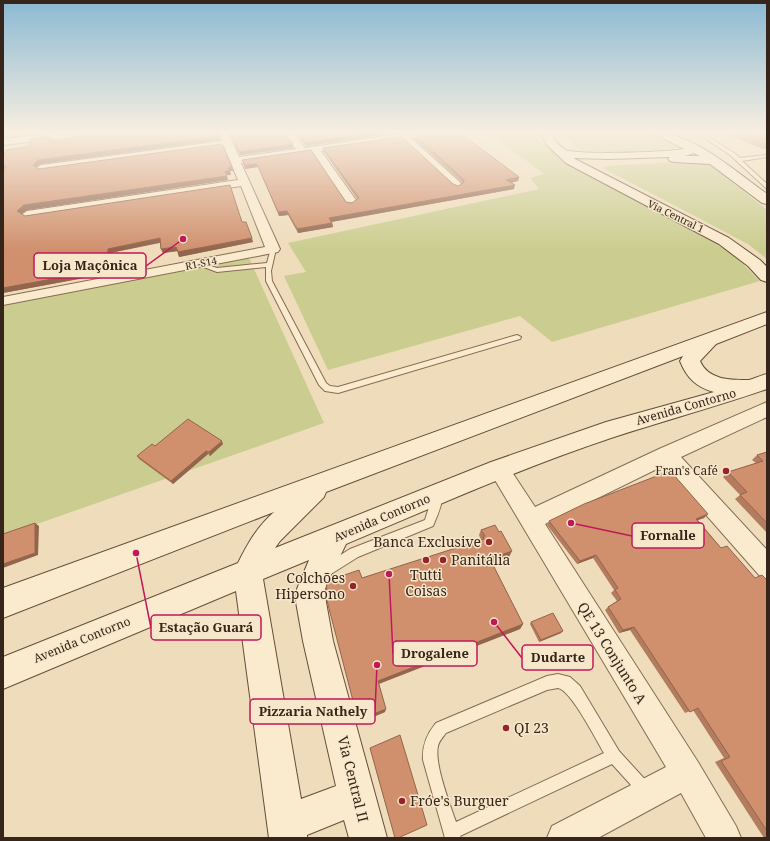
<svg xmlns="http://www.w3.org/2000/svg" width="770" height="841" viewBox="0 0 770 841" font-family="'Noto Serif',serif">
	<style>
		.green { fill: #cacd8f }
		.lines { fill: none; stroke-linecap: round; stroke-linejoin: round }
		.lane-casing { stroke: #876c54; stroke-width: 2 }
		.street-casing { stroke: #876c54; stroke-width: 2 }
		.secondary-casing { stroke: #684d38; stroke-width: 2 }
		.lane { fill: #faeace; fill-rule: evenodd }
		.street { fill: #faeace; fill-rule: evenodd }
		.secondary { fill: #faeace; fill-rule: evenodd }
		.wall { fill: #b37c5f }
		.shaded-wall { fill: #92654d }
		.building { fill: #d0906e; stroke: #92654d }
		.poi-dot { fill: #98222b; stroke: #f7e7ca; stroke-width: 1.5 }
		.labels { text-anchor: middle; stroke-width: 3; stroke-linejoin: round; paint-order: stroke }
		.far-street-label { font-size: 10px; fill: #35251a; stroke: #f7e7ca }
		.street-label { font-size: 12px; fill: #35251a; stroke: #f7e7ca }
		.poi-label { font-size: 12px; fill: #35251a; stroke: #f7e7ca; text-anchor: end }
		.near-poi-label { font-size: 14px; fill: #35251a; stroke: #f7e7ca; text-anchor: start }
		.near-street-label { font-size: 14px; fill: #35251a; stroke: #f7e7ca }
		.leader { fill: none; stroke: #c2185b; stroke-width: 1.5 }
		.callout-dot { fill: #c2185b; stroke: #f7e7ca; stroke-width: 1.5 }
		.callout { fill: #f7e7ca; stroke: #c2185b; stroke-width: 1.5 }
		.callout-label { font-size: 13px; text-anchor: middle; font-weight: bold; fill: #35251a }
	</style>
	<rect width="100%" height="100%" fill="#efdcbb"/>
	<g class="green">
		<polygon points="3,132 55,132 3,139"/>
		<polygon points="488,132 538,132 541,142 596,180 724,245 760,281 552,342 520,316 328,370 284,276 306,272 288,243 539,189 530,178 544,174"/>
		<polygon points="563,132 648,132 680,146 673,149 591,154 577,149"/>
		<polygon points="694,161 710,164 767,210 767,259 748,244 603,168 608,166"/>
		<polygon points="249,258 324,423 3,536 3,305"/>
	</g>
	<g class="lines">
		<defs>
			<g id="lane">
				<polygon points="696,132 701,132 734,153 740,158 767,155 767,157 742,161 767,184 767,189 730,155"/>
				<polygon points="271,248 276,249 271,271 272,281 326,383 330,386 338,387 517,335 521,337 520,339 338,393 325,391 319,385 266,281 266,267 217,272 196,264 199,262 217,268 267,263"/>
				<path d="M438,490L442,491C445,499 436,519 433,526L358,557L331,574L327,576L323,574L321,570L323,566L350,549L425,520L433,494L434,491Z"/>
				<path d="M558,674L570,677L580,686L619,751L650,785L652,790L650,795L645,797L640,795L612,764L460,836L461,838H445L423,760C422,745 427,734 436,723L547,676ZM558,688C571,690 596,740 604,753L456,822C450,804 434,764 438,746C439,741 443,737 446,733L547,690Z"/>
			</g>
			<g id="street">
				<polygon points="65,132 94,132 89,135 3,145 3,139"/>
				<polygon points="218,132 228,132 239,157 296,149 283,132 293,132 305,148 412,132 436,132 431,135 411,138 463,185 458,188 454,187 402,139 321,151 358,203 352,206 348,205 312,152 241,163 280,249 278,252 3,305 3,297 265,247 241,186 27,219 21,215 27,211 238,180 224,146 41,171 36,168 41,165 222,141"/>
				<polygon points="767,402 767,417 681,457 767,550 767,579 759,575 663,466 545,524 698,762 736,826 741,838 706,838 681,793 598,838 547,838 552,826 666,767 492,475 489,469 492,463 499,460 506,463 535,507 659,449"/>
			</g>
			<g id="secondary">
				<path d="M540,132H550C554,138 557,145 564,149C574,156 669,152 684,149L652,132C692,132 735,171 767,194V204L762,203L710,164L674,162L670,161L668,159L670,157L610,159L573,158L729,238L760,260L767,267V282L761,280L748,266L719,244L566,163L547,145ZM694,153L700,156H685Z"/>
				<path d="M767,312V324L716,344L700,361C708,380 730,380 749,380C754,379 762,375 767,374V389C715,407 663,421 611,438C521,468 434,507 346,544L328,581L325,589L326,602L333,641L387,838H349L344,820L307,835V838H269L236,591L3,689V657L238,563C248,543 257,527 274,512L3,618V588ZM683,356L680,361C687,378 696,387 714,392L606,422L491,462L275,548L280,541L324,497L326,492ZM309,560L297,589L296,602L303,641L336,786L301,799L263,579Z"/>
			</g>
		</defs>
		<use href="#lane" class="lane-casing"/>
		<use href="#street" class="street-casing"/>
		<use href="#secondary" class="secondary-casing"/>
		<use href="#lane" class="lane"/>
		<use href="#street" class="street"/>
		<use href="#secondary" class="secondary"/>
	</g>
	<g class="wall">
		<polygon points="230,132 283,132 293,144 293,148 240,155"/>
		<polygon points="295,132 402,132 306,146"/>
		<polygon points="722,132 767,132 767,148 763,149"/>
		<polygon points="415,135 519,177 518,181 511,183 514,189 332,222 333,227 298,233 288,215 279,216 258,167 245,169 242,160 311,150 346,202 352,203 357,199 324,152 323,148 458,186 463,183 414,139"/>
		<polygon points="85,138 220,140 40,164 36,167 39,169 232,167 233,171 230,171 231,175 226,175 228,180 27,210 21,214 25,216 242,222 253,242 179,257 177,251 163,253 161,249 160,243 110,253 111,273 3,293 5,169 3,169 3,157 30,146 52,141 52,142"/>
		<polygon points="223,444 210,456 208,454 173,484 139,459 137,456 155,446"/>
		<polygon points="767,452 767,533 735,499 740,495 723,477 728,472 756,463 752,460 757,455"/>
		<polygon points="704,518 698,520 721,548 755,578 767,580 767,838 764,838 715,762 724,758 693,710 685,713 630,630 619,633 605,610 608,607 617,601 611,593 614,590 593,558 577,564 547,525 549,521"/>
		<polygon points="481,530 509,557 492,563 523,624 520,629 379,684 385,712 359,723 362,578 481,540 479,535"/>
		<polygon points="531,622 561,633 539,642 530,624"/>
	</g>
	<g class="shaded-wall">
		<polygon points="378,132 402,132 306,146 305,143"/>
		<polygon points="219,136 220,140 40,164 35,169 33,165 38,160"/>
		<polygon points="50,137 52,141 51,146 49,142"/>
		<polygon points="767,143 767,148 763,149"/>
		<polygon points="293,144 293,148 240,155 239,152"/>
		<polygon points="257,164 258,167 245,169 245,165"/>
		<polygon points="232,167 233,171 230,171 231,175 226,175 225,171 228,168"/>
		<polygon points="227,176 228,180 27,210 20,215 17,211 24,205"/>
		<polygon points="519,177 518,181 505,184 506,180"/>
		<polygon points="515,185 514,189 330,222 329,218"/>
		<polygon points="287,211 288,215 279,216 278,212"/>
		<polygon points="332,223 333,227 298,233 297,229"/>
		<polygon points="160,238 162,242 110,253 111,273 3,293 3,288 108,249"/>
		<polygon points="252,238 253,242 179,257 178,252"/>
		<polygon points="176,247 178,251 163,253 161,249"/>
		<polygon points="222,441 223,444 210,456 209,452"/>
		<polygon points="206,451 208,454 173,484 171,481"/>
		<polygon points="708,514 704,518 692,522 696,519"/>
		<polygon points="35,523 39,526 38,555 3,568 3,564"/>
		<polygon points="512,551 509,557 488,564 490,559"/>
		<polygon points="596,555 593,558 577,564 580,561"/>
		<polygon points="523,624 520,629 378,684 378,681"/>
		<polygon points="634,627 630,630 619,633 623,630"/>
		<polygon points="563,631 561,633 539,642 541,640"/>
		<polygon points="386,709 385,712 359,723 358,720"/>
	</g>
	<g class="building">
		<polygon points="88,132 217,132 219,136 38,160 33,165 39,169 222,144 232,167 228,168 230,171 225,171 227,176 24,205 17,211 25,216 230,185 242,222 246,222 252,238 178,252 176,247 161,249 160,238 108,249 108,269 3,288 3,174 6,166 3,165 3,157 6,150 30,146 31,139 50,137 49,142 85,138 85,133"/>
		<polygon points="230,132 283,132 293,144 239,152"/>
		<polygon points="297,132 378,132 305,143"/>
		<polygon points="442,132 459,132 519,177 506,180 515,185 329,218 332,223 297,229 287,211 278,212 257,164 245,165 242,160 311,150 346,202 352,203 359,198 323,148 402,137 453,184 458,186 464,182 464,180 415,135"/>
		<polygon points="746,132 767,132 767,140"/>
		<polygon points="188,419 222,441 209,452 206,451 171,481 137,456 152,444 155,446"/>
		<polygon points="767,452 767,523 740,495 747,492 728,472 763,461 757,455"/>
		<polygon points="667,472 669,475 673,474 708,514 696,519 721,548 727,546 755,578 762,575 767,580 767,831 721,761 730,757 698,708 690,712 634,627 623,630 608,607 621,599 615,590 618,588 596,555 580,561 549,521 584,504"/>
		<polygon points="35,523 35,553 3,564 3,534"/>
		<polygon points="495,525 499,532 501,531 512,551 490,559 523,624 378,681 386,709 358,720 326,597 327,581 359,570 362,578 484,539 483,537 485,536 481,530"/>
		<polygon points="553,613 563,631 541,640 531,622"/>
		<polygon points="400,735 427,825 398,838 395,838 370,748"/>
	</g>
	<linearGradient id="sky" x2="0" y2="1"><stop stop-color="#8bb9d3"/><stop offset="0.53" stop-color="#f8efe0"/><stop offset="1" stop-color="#f8efe0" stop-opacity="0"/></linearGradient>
	<rect width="770" height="250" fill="url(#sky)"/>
	<g class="poi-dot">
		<circle cx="726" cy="471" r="4"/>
		<circle cx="489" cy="542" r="4"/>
		<circle cx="426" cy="560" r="4"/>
		<circle cx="443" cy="560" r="4"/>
		<circle cx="353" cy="586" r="4"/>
		<circle cx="506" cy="728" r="4"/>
		<circle cx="402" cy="801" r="4"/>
	</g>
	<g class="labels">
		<g class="far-street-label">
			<text transform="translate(676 216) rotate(26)" y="4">Via Central 1</text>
			<text transform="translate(201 263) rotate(-11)" y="4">R1-S14</text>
		</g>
		<g class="street-label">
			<text transform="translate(686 407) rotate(-16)" y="4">Avenida Contorno</text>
			<text transform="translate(382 518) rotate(-23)" y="4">Avenida Contorno</text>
			<text transform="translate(82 640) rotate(-22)" y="4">Avenida Contorno</text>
		</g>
		<g class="poi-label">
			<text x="718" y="475">Fran's Café</text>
		</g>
		<g class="near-poi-label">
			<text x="481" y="547" text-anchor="end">Banca Exclusive</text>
			<text x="451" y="565">Panitália</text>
			<text x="426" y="580" text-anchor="middle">Tutti<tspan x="426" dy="16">Coisas</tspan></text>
			<text x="345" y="583" text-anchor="end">Colchões<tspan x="345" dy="16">Hipersono</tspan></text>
			<text x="514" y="733">QI 23</text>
			<text x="410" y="806">Fróe's Burguer</text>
		</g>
		<g class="near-street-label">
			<text transform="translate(612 653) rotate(58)" y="5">QE 13 Conjunto A</text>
			<text transform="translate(353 779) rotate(76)" y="5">Via Central II</text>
		</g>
	</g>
	<path class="leader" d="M183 239L146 266M571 523L632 536M136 553L151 628M389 574L393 654M494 622L522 658M377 665L375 711"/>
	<g class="callout-dot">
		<circle cx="183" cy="239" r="4"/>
		<circle cx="571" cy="523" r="4"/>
		<circle cx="136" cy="553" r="4"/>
		<circle cx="389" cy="574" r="4"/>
		<circle cx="494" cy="622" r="4"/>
		<circle cx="377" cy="665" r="4"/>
	</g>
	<g class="callout">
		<rect x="34" y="253" width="112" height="25" rx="4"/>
		<rect x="632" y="523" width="72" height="25" rx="4"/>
		<rect x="151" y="615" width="110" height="25" rx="4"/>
		<rect x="393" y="641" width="84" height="25" rx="4"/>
		<rect x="522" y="645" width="71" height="25" rx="4"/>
		<rect x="250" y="699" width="125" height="25" rx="4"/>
	</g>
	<g class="callout-label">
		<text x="90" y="270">Loja Maçônica</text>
		<text x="668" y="540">Fornalle</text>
		<text x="206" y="632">Estação Guará</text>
		<text x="435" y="658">Drogalene</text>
		<text x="558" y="662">Dudarte</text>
		<text x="313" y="716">Pizzaria Nathely</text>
	</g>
	<rect width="770" height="841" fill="none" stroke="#35251a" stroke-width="8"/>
</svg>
